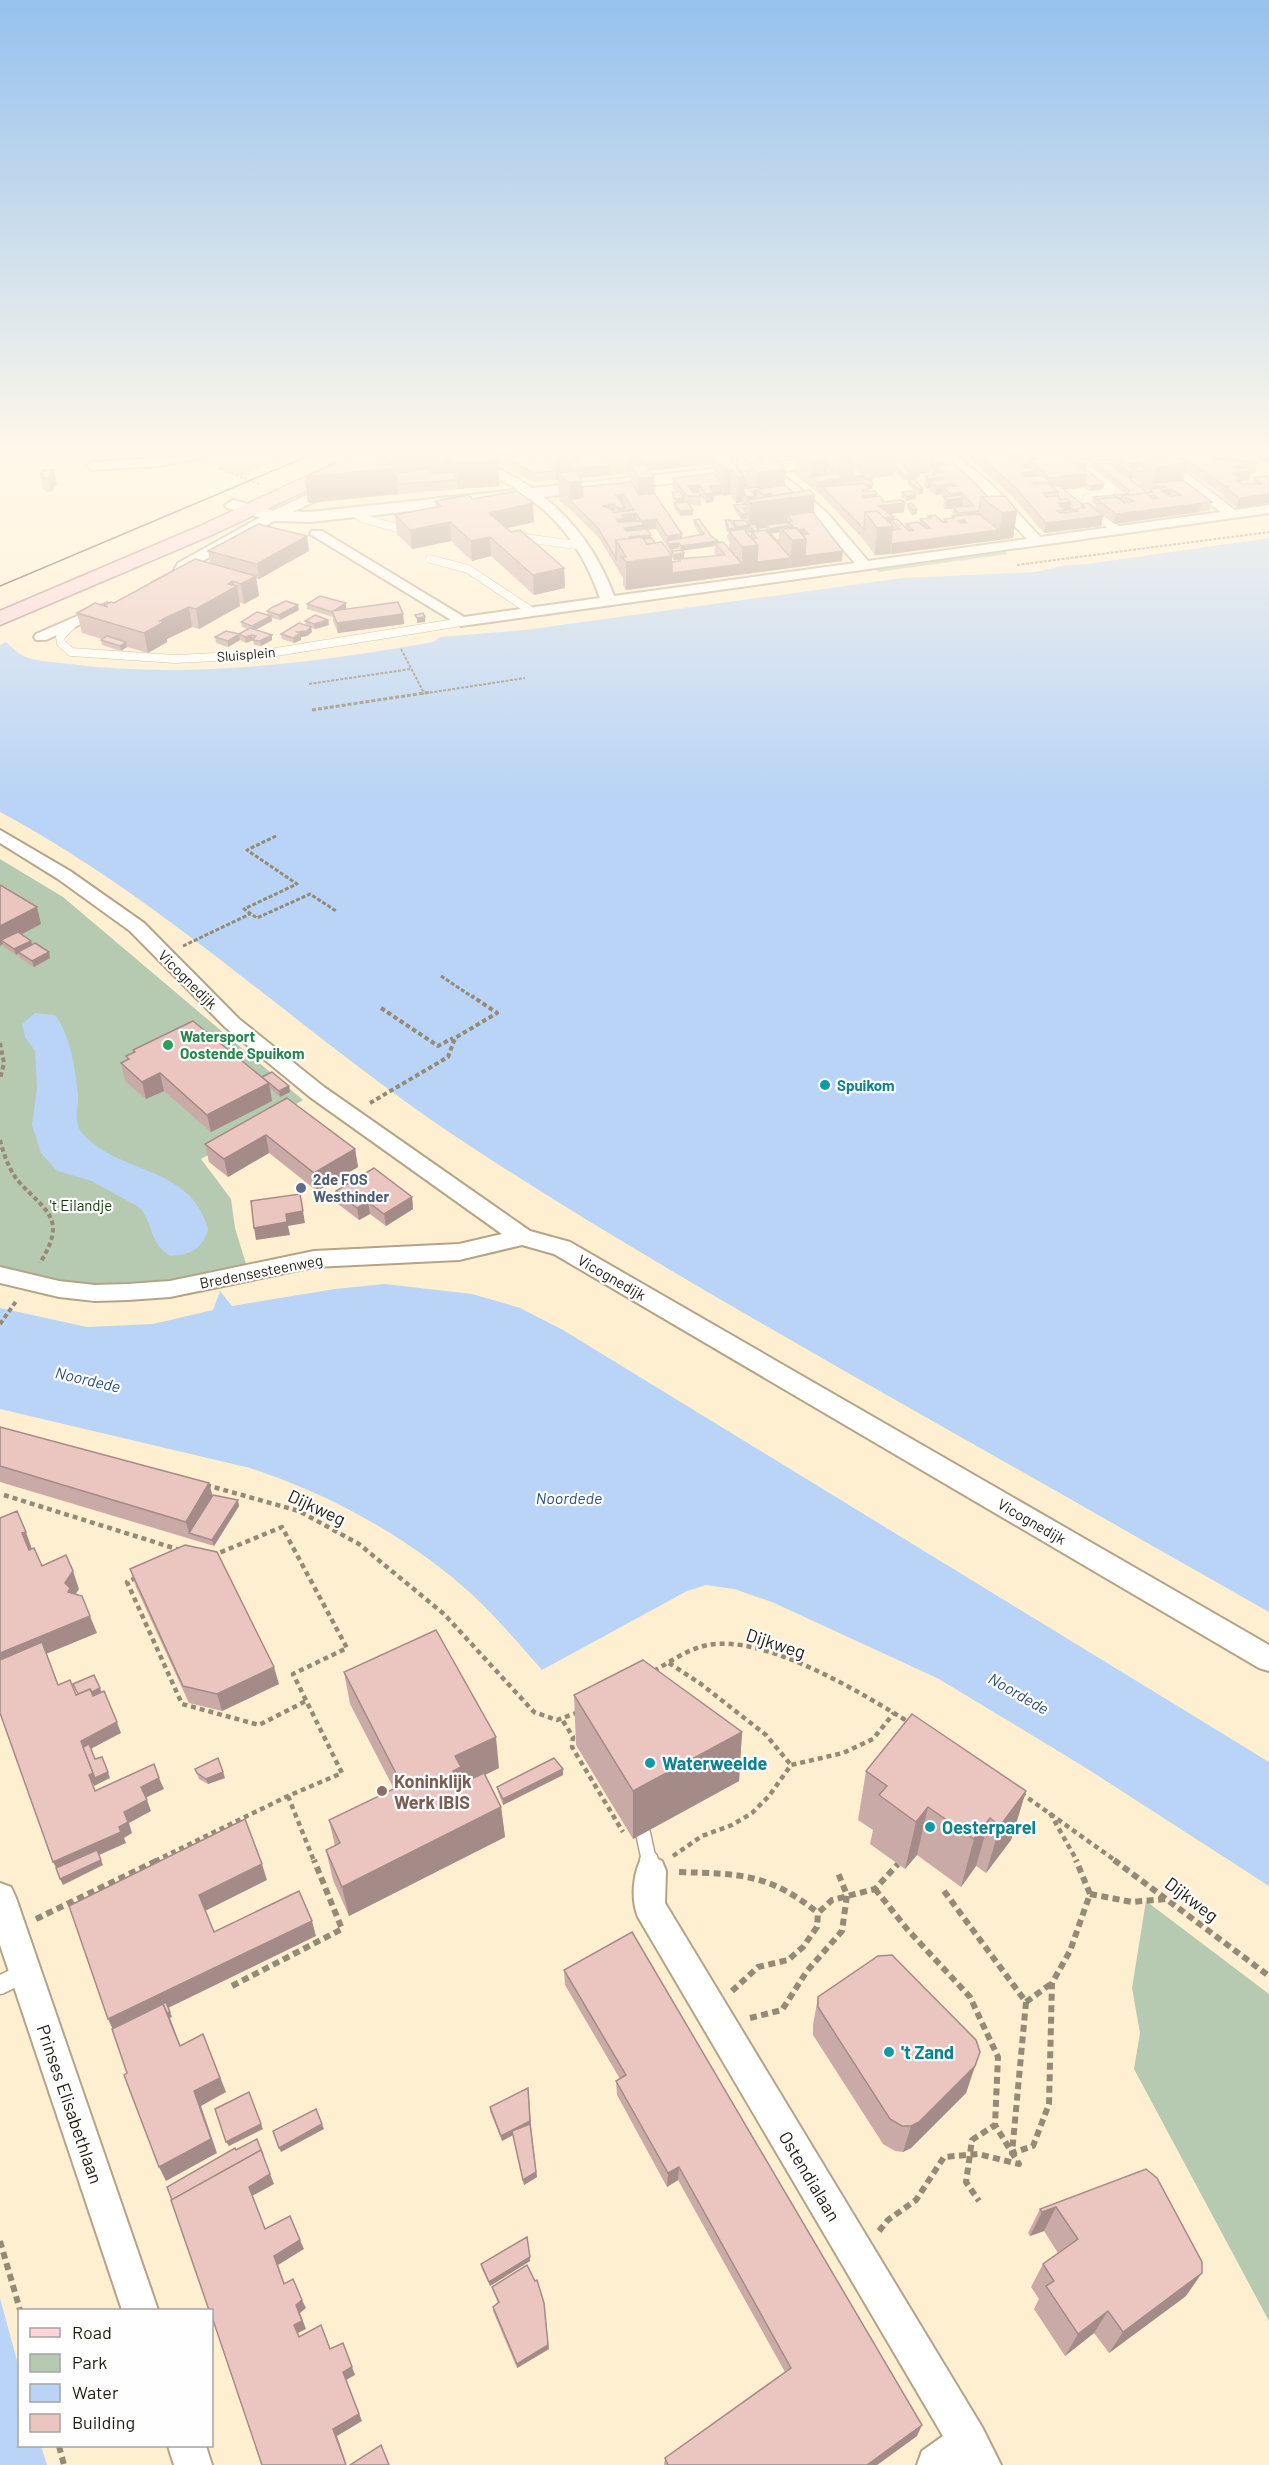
<svg xmlns="http://www.w3.org/2000/svg" width="1269" height="2465" font-family="Barlow,sans-serif">
<style>
.green{fill:#b6c9b1}
.water{fill:#b9d4f6}
.lines{fill:none;stroke-linecap:round;stroke-linejoin:round}
.service-far2-casing{stroke:#b3a488;stroke-width:9}
.service-far1-casing{stroke:#b3a488;stroke-width:17}
.service-casing{stroke:#b3a488;stroke-width:21}
.minor-casing{stroke:#b3a488;stroke-width:4}
.tertiary-casing{stroke:#b3a488;stroke-width:4}
.primary-casing{stroke:#b08082;stroke-width:3}
.path-far4{stroke:#958a75;stroke-width:2;stroke-dasharray:3 1.5;stroke-linecap:butt}
.path-far3{stroke:#958a75;stroke-width:3;stroke-dasharray:4 2;stroke-linecap:butt}
.path-far2{stroke:#958a75;stroke-width:4;stroke-dasharray:4.5 3;stroke-linecap:butt}
.path-far1{stroke:#958a75;stroke-width:4.5;stroke-dasharray:5 4;stroke-linecap:butt}
.path{stroke:#958a75;stroke-width:6;stroke-dasharray:7 4.5;stroke-linecap:butt}
.service-far2{stroke:#fff;stroke-width:8}
.service-far1{stroke:#fff;stroke-width:14}
.service{stroke:#fff;stroke-width:18}
.minor{fill:#fff;fill-rule:evenodd}
.tertiary{fill:#fff;fill-rule:evenodd}
.primary{fill:#fed3d9;fill-rule:evenodd}
.tram{stroke:#3e372a;stroke-width:1.5}
.wall{fill:#caaaa6;fill-rule:evenodd}
.shaded-wall{fill:#a48b87;fill-rule:evenodd}
.building{fill:#ebc6c1;stroke:#a48b87;stroke-width:1.5;fill-rule:evenodd}
.leisure-dot{fill:#2e9e5b;stroke:#fefefe;stroke-width:2}
.culture-dot{fill:#0f9aa8;stroke:#fefefe;stroke-width:2}
.service-dot{fill:#5c6f8a;stroke:#fefefe;stroke-width:2}
.education-dot{fill:#8d6e63;stroke:#fefefe;stroke-width:2}
.labels{text-anchor:middle;dominant-baseline:central;stroke-width:4.5;stroke-linejoin:round;paint-order:stroke}
.far-street-label{font-size:14px;fill:#211c11;stroke:#fefefe}
.street-label{font-size:15px;fill:#211c11;stroke:#fefefe}
.leisure-label{font-size:15px;font-weight:bold;fill:#27864d;stroke:#fefefe;text-anchor:start}
.culture-label{font-size:15px;font-weight:bold;fill:#0d838f;stroke:#fefefe;text-anchor:start}
.service-label{font-size:15px;font-weight:bold;fill:#4e5e75;stroke:#fefefe;text-anchor:start}
.park-label{font-size:15px;fill:#133808;stroke:#fefefe}
.water-label{font-size:16px;font-style:italic;fill:#2c507d;stroke:#fefefe}
.near-street-label{font-size:18px;fill:#211c11;stroke:#fefefe}
.near-culture-label{font-size:18px;font-weight:bold;fill:#0d838f;stroke:#fefefe;text-anchor:start}
.near-education-label{font-size:18px;font-weight:bold;fill:#785e54;stroke:#fefefe;text-anchor:start}
</style>
<rect width="100%" height="100%" fill="#ffefd1"/>
<!-- green -->
<g class="green">
<polygon points="240,451 298,451 242,476 205,462"/>
<polygon points="1004,551 1008,554 878,572 876,569"/>
<polygon points="0,859 63,897 303,1100 201,1159 231,1199 235,1228 246,1264 155,1284 74,1286 0,1268"/>
<polygon points="1146,1901 1269,1994 1269,2321 1134,2069 1140,2033 1132,1988"/>
</g>
<!-- water -->
<g class="water">
<path d="M1269 538V1612C1133 1535 998 1458 862 1381 731 1306 600 1231 473 1148 311 1043 172 904 0 812V645L6 642C11 646 15 651 20 654 33 662 55 662 69 664 190 679 315 663 433 642L440 637 525 630 903 578 1035 572 1066 565 1088 564Z"/>
<path d="M35 1013 55 1015C71 1036 75 1069 78 1094 79 1109 72 1121 83 1134 120 1175 191 1165 208 1229 203 1249 190 1255 170 1256 149 1242 154 1226 140 1208L92 1181 57 1171 41 1153 32 1125 37 1087 35 1051 25 1037 22 1024Z"/>
<path d="M385 1284 472 1294 520 1308 563 1330 1269 1762V1886L1086 1768 939 1679 772 1602 734 1589 706 1585 687 1591 542 1670C514 1638 486 1605 453 1578 393 1529 323 1492 250 1468L0 1409V1308L87 1327 153 1324 213 1310 220 1291 232 1306 335 1289Z"/>
<polygon points="0,2298 19,2368 20,2446 41,2446 47,2465 0,2465"/>
</g>
<g class="lines">
<defs>
<g id="service-far2">
<polyline points="1089,471 1111,488 1111,491 1087,498 1086,506 1117,530"/>
<polyline points="353,512 362,518 397,528"/>
<polyline points="517,537 584,546"/>
<polyline points="430,559 468,569 531,611"/>
<polyline points="75,622 60,637 61,643 71,652 175,659 237,656 276,652 461,622"/>
</g>
<polyline id="service-far1" points="643,1833 649,1861"/>
<g id="service">
<polyline points="649,1860 651,1871"/>
<polyline points="0,1985 24,1973"/>
</g>
<g id="minor">
<polygon points="196,451 221,451 215,455 159,466 92,470 86,466 92,462 159,458"/>
<path d="M441 451C462 451 478 459 497 468 553 495 593 538 614 596L855 563 804 505 735 451H749L797 486 828 514 868 561 1027 539 981 490 937 451H951L991 484 1040 537 1221 512 1138 451H1153L1181 469 1235 510 1269 505V513L461 626 310 534 312 531H322L464 617 600 598C580 541 549 505 495 477 480 469 451 461 441 451Z"/>
<polygon points="335,482 340,483 341,486 340,489 278,519 188,569 183,578 159,587 152,583 173,572 178,563 268,513"/>
<polygon points="107,603 114,607 112,610 46,640 36,640 34,637 36,634"/>
<polygon points="0,830 70,871 144,923 239,1019 324,1087 530,1231 570,1242 1269,1645 1269,1671 1259,1668 554,1254 522,1245 459,1260 314,1267 170,1297 128,1300 95,1301 59,1297 0,1283 0,1267 59,1281 95,1285 128,1284 170,1281 314,1251 459,1244 502,1234 310,1097 225,1027 130,931 58,879 0,843"/>
<path d="M651 1856 662 1861 666 1871 665 1903 982 2427 1001 2465H917L922 2451 943 2436 638 1917C631 1900 633 1877 640 1861Z"/>
<polygon points="0,1883 11,1887 16,1898 158,2310 122,2310 0,1945"/>
<polygon points="168,2446 206,2446 212,2465 174,2465"/>
</g>
<polygon id="tertiary" points="881,451 934,451 926,456 310,522 273,521 227,508 225,505 233,500 274,511 310,512"/>
<polygon id="primary" points="361,451 385,451 382,455 214,534 0,625 0,611 200,526"/>
</defs>
<!-- service-far2 casing -->
<use href="#service-far2" class="service-far2-casing"/>
<!-- service-far1 casing -->
<use href="#service-far1" class="service-far1-casing"/>
<!-- service casing -->
<use href="#service" class="service-casing"/>
<!-- minor casing -->
<use href="#minor" class="minor-casing"/>
<!-- tertiary casing -->
<use href="#tertiary" class="tertiary-casing"/>
<!-- primary casing -->
<use href="#primary" class="primary-casing"/>
<!-- path-far4 -->
<g class="path-far4">
<polyline points="219,468 259,484"/>
<polyline points="1017,565 1269,532"/>
<polyline points="401,649 424,693"/>
<polyline points="309,684 411,669"/>
<polyline points="421,694 525,678"/>
</g>
<!-- path-far3 -->
<g class="path-far3">
<polyline points="312,710 431,692"/>
<polyline points="276,836 247,850 297,884 244,909 257,918 310,894 336,911"/>
<polyline points="183,946 250,914"/>
<polyline points="441,976 474,998"/>
</g>
<!-- path-far2 -->
<g class="path-far2">
<polyline points="381,1008 438,1046 453,1038"/>
<polyline points="0,1043 4,1063 0,1079"/>
<polyline points="370,1103 448,1057 455,1038 497,1013 472,996"/>
<path d="M0 1140C4 1155 9 1170 19 1182 48 1213 67 1219 40 1263"/>
<polyline points="0,1324 17,1300"/>
</g>
<!-- path-far1 -->
<g class="path-far1">
<polyline points="206,1485 299,1511 359,1544 444,1614 534,1712 557,1720 579,1712"/>
<polyline points="4,1495 180,1550"/>
<polyline points="136,1578 127,1582 182,1704 259,1725 306,1701"/>
<polyline points="669,1663 701,1684 766,1735 791,1765"/>
<path d="M654 1671C671 1661 688 1649 708 1645 765 1634 862 1693 910 1723"/>
<polyline points="563,1721 573,1737 572,1747 623,1832"/>
<polyline points="1021,1793 1116,1861"/>
<polyline points="288,1796 314,1861"/>
<polyline points="1050,1813 1077,1861"/>
<polyline points="673,1856 702,1836 732,1825 752,1813 769,1796 791,1765 843,1753 873,1739 894,1713"/>
<polyline points="155,1861 288,1796 342,1773 293,1674 347,1648 282,1527 214,1555"/>
</g>
<!-- path -->
<g class="path">
<polyline points="1114,1860 1269,1976"/>
<path d="M679 1872C739 1874 769 1873 818 1913"/>
<polyline points="875,1889 907,1929 970,1997 998,2057 995,2125 972,2140 966,2182 979,2201"/>
<polyline points="944,1891 1026,2002 1012,2153 1033,2146 1049,2104 1052,1983 1070,1951 1090,1894 1076,1860"/>
<polyline points="1090,1894 1132,1902 1166,1899"/>
<polyline points="36,1919 158,1860"/>
<polyline points="232,1986 342,1929 314,1860"/>
<polyline points="732,1991 758,1967 788,1960 803,1947 817,1927 818,1913 832,1900 875,1889 898,1864"/>
<polyline points="1026,2002 1052,1983"/>
<polyline points="750,2018 782,2010 807,1971 842,1931 847,1895 838,1873"/>
<polyline points="879,2231 888,2220 916,2200 944,2157 978,2154 1019,2164 995,2125"/>
<polyline points="0,2241 20,2310"/>
<polyline points="59,2446 64,2465"/>
</g>
<!-- service-far2 -->
<use href="#service-far2" class="service-far2"/>
<!-- service-far1 -->
<use href="#service-far1" class="service-far1"/>
<!-- service -->
<use href="#service" class="service"/>
<!-- minor -->
<use href="#minor" class="minor"/>
<!-- tertiary -->
<use href="#tertiary" class="tertiary"/>
<!-- primary -->
<use href="#primary" class="primary"/>
<!-- tram -->
<polyline class="tram" points="0,586 320,451"/>
</g>
<!-- wall -->
<g class="wall">
<path d="M362 451H528L527 452 540 461 545 459V454H548L547 451H570L603 454V451H654L655 452 658 451H740L739 461 733 462 740 471 748 470V463L756 461 757 452H761L759 451H850L855 456 854 463 855 451H896L895 459H897L898 451H939L988 497 1017 511 1013 538 891 554 875 555 863 539 822 496 794 474 796 456 772 458 785 485 793 492 815 495 813 512 842 561 626 590 623 585V578L599 538 570 509 559 501 558 480 533 482 498 463 499 486 398 494 308 503 305 477ZM828 452 827 466H826L827 458 825 453ZM714 464V473L673 478V487L676 492H672V497L676 503H674V508L680 516 693 515 690 505 701 506V497L706 503 713 502 714 496 722 495 723 496 730 495 736 503 743 502 744 504 734 505V510L741 519H747V522L733 521V524L725 520 726 530 729 534H727V539L729 541V549L718 542V541L711 536 694 520V525L700 535 682 538V534L654 493V477L650 471ZM930 470H933L935 472H932L931 475 925 476 924 486 927 489 930 488 929 490 935 495 943 494 942 497 944 498 943 507 945 509H953L952 518 944 519V522L928 516V518L920 519V523L906 524 905 527 894 519V517L890 514 904 512 884 502 876 497 877 494 869 492V489H872V482L873 478 894 475V472H896L903 480 919 478 920 474H929ZM611 473 612 475 631 473V482L582 487V480L581 478 611 475ZM766 528V530L769 534 779 532V540H776L759 531 758 529ZM656 529 669 550 679 548 680 550 671 551V555L655 543 651 538V535L648 530ZM715 546 714 553 717 556 684 558 682 550ZM672 558 674 560 679 559V561L672 562Z"/>
<path d="M971 451H1142L1151 458 1166 456 1159 451H1214L1213 453 1232 455 1239 460 1257 463 1255 473 1251 474 1249 480 1241 481V483L1242 484H1253L1254 478H1269L1237 508 1223 497 1224 495 1185 469 1183 480 1212 502 1209 511 1114 524 1095 509 1096 505 1092 502 1093 497 1126 494 1091 466 1092 461 1085 462 1087 463 1086 468H1084L1104 484 1103 489 1089 491 1084 487 1064 490 1082 504 1103 516 1101 526 1044 533 1013 497 970 459ZM1132 477 1139 483 1141 482 1140 485 1150 492 1148 493 1132 480Z"/>
<polygon points="1269,455 1263,463 1258,461 1259,456"/>
<polygon points="43,470 57,484 51,492 46,492 45,490 43,490 40,475"/>
<polygon points="908,480 923,489 923,494 918,494 908,485"/>
<polygon points="902,492 916,494 916,499 906,501 901,497"/>
<polygon points="473,499 534,522 506,528 564,568 565,588 534,595 491,556 472,561 451,541 412,549 397,534 395,515 436,507 435,501"/>
<polygon points="908,504 917,514 912,515 907,509"/>
<polygon points="307,536 309,551 259,579 256,579 259,596 244,604 239,602 240,606 199,629 192,627 167,639 167,642 148,653 127,647 121,651 102,645 101,640 102,639 82,633 77,613 104,606 104,605 114,603 210,563 208,551"/>
<polygon points="346,603 346,608 345,609 403,614 404,624 338,633 333,621 333,617 307,609 307,604"/>
<polygon points="299,610 280,620 272,618 272,621 255,630 272,635 272,640 261,646 254,645 253,640 246,643 240,640 228,647 216,643 215,637 239,634 248,629 242,627 241,622 268,615 267,611"/>
<polygon points="328,620 329,625 315,629 311,628 312,632 307,636 301,637 301,640 294,643 282,639 281,634 306,625 305,621"/>
<polygon points="0,885 41,924 21,934 31,941 32,945 50,958 34,967 20,958 18,954 16,955 3,946 3,944 0,946"/>
<polygon points="133,1050 263,1078 289,1086 290,1092 280,1097 270,1088 272,1101 211,1132 164,1091 146,1099 125,1081 121,1063 127,1060 126,1056 134,1053"/>
<polygon points="287,1098 355,1149 358,1167 317,1191 269,1153 228,1177 209,1162 205,1144"/>
<polygon points="336,1191 412,1197 413,1209 386,1226 370,1214 359,1220 338,1204"/>
<polygon points="0,1427 213,1495 239,1506 214,1546 0,1482"/>
<polygon points="130,1569 279,1684 222,1711 189,1703 136,1587"/>
<polygon points="344,1672 499,1768 485,1775 501,1807 505,1837 349,1916 333,1880 326,1850 335,1846 329,1820 394,1789 350,1704"/>
<polygon points="574,1695 742,1732 739,1781 633,1839 576,1745"/>
<polygon points="195,1769 225,1778 208,1784 199,1779"/>
<polygon points="866,1771 1026,1791 1011,1840 986,1873 976,1866 961,1887 917,1855 905,1869 870,1844 873,1830 858,1820"/>
<polygon points="563,1775 503,1805 498,1792 497,1787"/>
<polygon points="564,1970 917,2436 877,2465 664,2465 665,2458 785,2372 678,2180 667,2187 617,2095 616,2081 620,2079 565,1985"/>
<polygon points="818,1997 980,2052 966,2093 911,2148 903,2152 895,2151 883,2144 813,2035 813,2025"/>
<polygon points="490,2107 531,2125 537,2177 524,2185 513,2135 502,2141 490,2111"/>
<polygon points="1146,2169 1186,2296 1109,2353 1094,2333 1065,2356 1034,2309 1039,2299 1031,2287 1043,2264 1058,2253 1044,2231 1030,2236 1028,2233 1040,2209"/>
<polygon points="530,2261 490,2286 482,2269 481,2264"/>
<polygon points="492,2287 544,2303 549,2349 517,2368 493,2311 493,2307 498,2303 493,2291"/>
</g>
<!-- shaded-wall -->
<g class="shaded-wall">
<polygon points="433,451 440,451 441,476 397,482 398,494 308,503 305,477 383,458"/>
<polygon points="445,451 463,451 498,460 499,486 458,489 456,463 450,454 451,467 446,465"/>
<polygon points="627,451 643,451 678,458 678,451 740,451 739,461 719,463 714,457 714,464 636,472 631,465 631,473 627,474"/>
<polygon points="773,451 796,451 796,456 772,458"/>
<polygon points="880,451 896,451 894,468 896,467 896,472 894,472 894,475 873,478 872,482 867,483 868,478 865,475 865,480 852,482 853,477 864,475 866,453"/>
<polygon points="932,451 935,451 933,470 930,470"/>
<polygon points="1065,451 1071,451 1071,456 1064,457"/>
<polygon points="1092,451 1100,451 1098,459 1093,456 1092,461 1080,463 1082,454"/>
<polygon points="1209,451 1214,451 1213,457 1232,455 1230,464 1209,467 1202,452"/>
<polygon points="922,452 919,478 903,480 904,475 912,474 914,453"/>
<polygon points="571,453 578,456 579,461 571,461 572,479 558,474 558,480 556,480 555,454"/>
<polygon points="821,454 827,454 825,481 838,479 840,457 855,456 852,482 817,487 817,482 811,477 810,487 812,461"/>
<polygon points="1264,458 1269,458 1269,462 1263,463"/>
<polygon points="943,462 942,469 939,465 938,472 935,472 936,463"/>
<polygon points="1138,462 1137,470 1134,467 1132,481 1127,481 1129,464"/>
<polygon points="1087,463 1086,468 1078,469 1079,464"/>
<polygon points="1187,463 1181,489 1171,489 1169,499 1162,491 1167,487 1153,484 1156,467"/>
<polygon points="1257,463 1255,473 1251,474 1249,480 1241,481 1239,489 1229,483 1233,467"/>
<polygon points="1029,464 1028,472 1037,471 1036,480 1020,483 1021,465"/>
<polygon points="611,465 611,475 572,479 571,469"/>
<path d="M786 468 784 495 771 493V501L815 495 813 522 792 521 788 515 787 525H766V528L753 529 749 525 750 503 748 500 747 507V497L751 491 756 490 757 473ZM757 490 763 495V502L757 499Z"/>
<polygon points="724,469 731,469 730,495 723,496"/>
<polygon points="54,470 57,484 51,492 48,478"/>
<polygon points="1087,473 1085,487 1052,491 1049,489 1050,478"/>
<polygon points="744,476 747,479 747,489 744,489 743,502 736,503 737,477"/>
<polygon points="654,477 654,503 639,504 639,478"/>
<polygon points="942,477 942,485 954,483 952,493 944,487 943,494 935,495 936,486 930,481 930,488 927,489 929,479"/>
<polygon points="582,480 583,507 570,500 569,483"/>
<polygon points="873,484 872,489 869,489 868,495 877,494 876,504 826,491"/>
<polygon points="1104,484 1103,489 1089,491 1090,486"/>
<polygon points="699,485 699,494 688,495 688,486"/>
<polygon points="723,485 722,495 714,496 713,502 706,503 706,494 709,486"/>
<polygon points="923,489 923,494 918,494 919,490"/>
<polygon points="961,492 960,498 963,498 962,508 953,507 953,509 945,509 947,500 949,500 950,494"/>
<polygon points="623,494 623,504 616,495"/>
<polygon points="916,494 916,499 906,501 906,496"/>
<polygon points="1269,494 1269,503 1237,508 1239,498"/>
<polygon points="684,498 684,503 676,504 676,499"/>
<polygon points="1071,502 1069,512 1065,510 1058,503"/>
<polygon points="1202,502 1199,512 1114,524 1116,514"/>
<polygon points="533,503 534,522 490,532 489,513"/>
<polygon points="905,503 904,512 877,516 878,506"/>
<polygon points="614,504 614,513 602,506"/>
<polygon points="625,507 625,515 636,513 636,523 624,528 616,519 618,518 618,508"/>
<polygon points="917,509 917,514 912,515 913,510"/>
<polygon points="693,510 693,515 680,516 680,511"/>
<polygon points="978,511 977,521 957,523 958,513"/>
<polygon points="1017,511 1013,538 998,540 1002,513"/>
<polygon points="741,514 747,514 747,518 741,519"/>
<polygon points="1103,516 1101,526 1044,533 1046,523"/>
<polygon points="894,517 894,523 891,520 890,527 893,526 890,554 875,555 877,528 884,518"/>
<polygon points="656,519 656,529 644,530 651,535 651,545 629,547 624,528 641,521"/>
<polygon points="450,522 451,541 412,549 410,530"/>
<polygon points="749,525 749,530 737,532 737,527"/>
<polygon points="788,526 788,531 804,529 804,539 806,539 843,551 842,561 790,568 792,540 780,527"/>
<polygon points="780,527 779,532 769,534 769,529"/>
<polygon points="736,528 736,533 729,531 729,534 729,529"/>
<polygon points="999,530 998,540 891,554 892,544"/>
<polygon points="682,534 682,544 679,544 679,548 669,550 669,544 667,541 667,536"/>
<polygon points="307,536 309,551 259,579 257,564"/>
<polygon points="490,537 491,556 472,561 471,541"/>
<polygon points="718,541 718,546 715,543 715,546 681,551 681,546"/>
<polygon points="758,545 791,558 790,568 626,590 626,557 672,556 672,573 742,564 742,547"/>
<polygon points="684,553 684,559 674,560 674,555"/>
<polygon points="564,568 565,588 534,595 533,575"/>
<polygon points="256,576 259,596 244,604 241,584"/>
<polygon points="233,581 234,588 237,586 240,606 199,629 196,609"/>
<polygon points="346,603 346,608 334,616 332,612"/>
<polygon points="298,605 299,610 280,620 279,615"/>
<polygon points="189,607 192,627 167,639 167,642 148,653 144,633 160,621"/>
<polygon points="403,614 404,624 338,633 337,623"/>
<polygon points="271,616 272,621 253,631 252,626"/>
<polygon points="425,617 425,622 417,623 417,618"/>
<polygon points="328,620 329,625 315,629 314,624"/>
<polygon points="311,627 312,632 307,636 301,637 301,640 294,643 293,638 297,632"/>
<polygon points="239,634 240,640 228,647 228,641"/>
<polygon points="252,635 253,640 246,643 245,637"/>
<polygon points="272,635 272,640 261,646 260,641"/>
<polygon points="126,642 127,647 121,651 120,646"/>
<polygon points="37,907 41,924 5,943 1,940 3,944 0,946 0,926"/>
<polygon points="31,941 33,947 18,952 18,954 16,955 14,949"/>
<polygon points="49,952 50,958 34,967 32,961"/>
<polygon points="160,1073 164,1091 146,1099 142,1082"/>
<polygon points="269,1083 272,1101 211,1132 207,1115"/>
<polygon points="289,1086 290,1092 280,1097 279,1091"/>
<polygon points="266,1135 269,1153 228,1177 224,1159"/>
<polygon points="355,1149 358,1167 317,1191 314,1173"/>
<polygon points="300,1194 305,1223 288,1226 290,1235 256,1240 254,1228 286,1214"/>
<polygon points="412,1197 413,1209 386,1226 384,1214"/>
<polygon points="368,1202 370,1214 359,1220 357,1208"/>
<polygon points="209,1483 214,1501 189,1533 186,1522"/>
<polygon points="238,1500 239,1506 214,1546 212,1540"/>
<polygon points="26,1532 32,1549 29,1551 22,1533"/>
<polygon points="73,1571 79,1589 73,1598 75,1610 65,1583"/>
<polygon points="90,1616 97,1633 0,1673 0,1653"/>
<polygon points="274,1667 279,1684 222,1711 217,1694"/>
<polygon points="100,1688 102,1694 79,1698"/>
<polygon points="117,1722 121,1733 85,1752 108,1772 110,1778 94,1786 89,1775 81,1741"/>
<polygon points="742,1732 739,1781 633,1839 633,1791"/>
<polygon points="496,1737 499,1768 464,1785 465,1798 453,1771 455,1756"/>
<polygon points="563,1769 563,1775 503,1805 503,1799"/>
<polygon points="223,1772 225,1778 208,1784 206,1779"/>
<polygon points="159,1778 164,1789 145,1798 141,1787"/>
<polygon points="1026,1791 1011,1840 986,1873 1000,1826"/>
<polygon points="147,1800 151,1811 129,1823 132,1833 124,1838 126,1843 59,1873 53,1862 119,1827 124,1812"/>
<polygon points="501,1807 505,1837 349,1916 342,1887"/>
<polygon points="928,1807 917,1855 905,1869 916,1822"/>
<polygon points="990,1818 976,1866 961,1887 974,1839"/>
<polygon points="101,1860 103,1865 63,1885 60,1879"/>
<polygon points="262,1864 267,1880 205,1911 199,1895"/>
<polygon points="312,1921 316,1936 166,2009 170,2012 172,2017 170,2018 186,2061 115,2034 108,2019"/>
<polygon points="203,2034 226,2092 201,2106 217,2153 166,2181 159,2167 194,2091"/>
<polygon points="975,2066 966,2093 911,2148 903,2152 911,2126"/>
<polygon points="528,2088 531,2125 502,2141 501,2136"/>
<polygon points="261,2124 263,2129 229,2146 226,2142"/>
<polygon points="322,2124 324,2129 281,2152 279,2148"/>
<polygon points="261,2150 274,2184 252,2196 249,2187"/>
<polygon points="679,2167 678,2180 667,2187 668,2173"/>
<polygon points="536,2172 537,2177 524,2185 523,2180"/>
<polygon points="1056,2207 1044,2231 1030,2236 1042,2212"/>
<polygon points="300,2240 304,2249 278,2265 288,2292 274,2256"/>
<polygon points="530,2257 530,2261 490,2286 489,2282"/>
<polygon points="1202,2273 1186,2296 1109,2353 1123,2332"/>
<polygon points="302,2300 306,2308 300,2313 306,2329 298,2333 294,2325 296,2305"/>
<polygon points="1108,2311 1094,2333 1065,2356 1078,2334"/>
<polygon points="343,2343 355,2375 346,2380 362,2421 337,2436 347,2465 333,2429 343,2372"/>
<polygon points="548,2345 549,2349 517,2368 517,2364"/>
<polygon points="922,2425 917,2436 877,2465 867,2465"/>
</g>
<!-- building -->
<g class="building">
<polygon points="362,451 435,451 383,458 396,468 305,477"/>
<polygon points="457,451 481,451 498,460 456,463 450,454"/>
<polygon points="492,451 525,451 540,461 548,459 555,471 533,473"/>
<polygon points="553,451 570,451 571,453 555,454"/>
<polygon points="584,451 585,453 578,454 578,456 571,456 570,452"/>
<polygon points="602,451 611,465 571,469 571,460 581,459 578,454"/>
<polygon points="643,451 654,451 655,452 659,451 673,451 678,458 643,462"/>
<polygon points="799,451 823,451 827,454 821,454 827,458 812,461"/>
<polygon points="834,451 850,451 855,456 840,457"/>
<polygon points="864,451 880,451 866,453"/>
<polygon points="912,451 921,451 922,452 914,453"/>
<polygon points="935,451 939,451 971,479 988,497 981,497 979,512 978,511 958,513 953,507 974,506 961,492 950,494 944,487 956,486 954,483 936,486 930,481 944,479 942,477 929,479 925,476 935,475 932,472 944,471 939,465 946,464 943,462 936,463 934,461"/>
<path d="M973 451H1023L1033 459 1030 460 1029 464 1021 465 1024 468 1032 467 1037 471 1022 473 1026 477 1042 475 1050 482 1032 483 1035 485 1049 484 1058 492 1043 493 1047 497 1057 496 1060 500 1067 499 1071 502 1058 503 1065 510 1057 511 1060 513 1078 511 1075 509 1085 508 1081 504 1088 503 1103 516 1046 523 1015 487ZM1014 454 1018 457H1012L1009 455Z"/>
<polygon points="1029,451 1058,451 1087,473 1050,478 1030,460 1038,459"/>
<polygon points="1078,451 1094,451 1082,454"/>
<path d="M1102 451H1142L1151 458 1145 459 1142 473H1141L1134 467 1143 466 1138 462 1129 464 1132 466H1128L1134 471 1128 472 1116 462 1123 461 1119 459 1097 460 1093 456 1106 455ZM1119 452 1122 454 1114 456 1111 454Z"/>
<polygon points="1174,451 1209,451 1202,452 1205,454 1227,451 1232,455 1211,457 1215,460 1253,461 1257,463 1233,467 1236,469 1247,467 1252,471 1232,473 1241,480 1236,480 1242,484 1262,484 1254,478 1266,476 1269,478 1269,494 1239,498 1225,487 1230,487 1225,486"/>
<polygon points="757,452 764,452 786,468 757,473 748,463 763,460"/>
<polygon points="1175,455 1187,463 1156,467 1145,459"/>
<polygon points="1232,455 1239,460 1232,460 1231,459"/>
<polygon points="1269,455 1269,458 1264,458 1259,456"/>
<polygon points="728,456 744,476 737,477 731,469 724,469 714,457"/>
<polygon points="1078,457 1087,463 1079,464 1104,484 1090,486 1085,483 1087,473 1067,458"/>
<polygon points="895,459 897,459 912,474 904,475 896,467 894,468"/>
<polygon points="451,462 451,467 444,465"/>
<polygon points="854,463 864,474 869,473 873,477 868,478 865,475 853,477"/>
<polygon points="1110,463 1148,493 1122,496 1121,500 1117,497 1097,500 1093,497 1128,494 1130,491 1096,464"/>
<polygon points="645,464 654,477 639,478 631,465"/>
<polygon points="826,466 827,466 834,473 826,474"/>
<polygon points="429,469 432,474 453,472 457,480 398,484 396,473"/>
<polygon points="43,470 54,470 48,478 42,478 43,475 40,475"/>
<polygon points="748,470 747,479 744,479 744,476 740,471"/>
<polygon points="576,471 582,480 569,483 558,474 560,473"/>
<polygon points="714,473 723,485 709,486 714,493 706,494 699,485 688,486 693,493 699,493 701,496 686,496 673,478"/>
<polygon points="838,473 843,478 817,482 811,477"/>
<polygon points="869,479 873,484 866,485 865,483 822,487 822,491 817,487"/>
<polygon points="915,479 923,489 919,490 908,480"/>
<path d="M1183 480 1212 502 1116 514 1097 499 1117 497 1124 503 1134 501 1122 496 1154 492H1151V489L1167 487 1157 486 1152 483ZM1171 489 1181 495 1171 496 1162 491ZM1154 495 1158 498 1153 499 1149 496Z"/>
<path d="M631 482 639 495 654 493 682 534 667 536 656 519 641 521 644 525 624 528 626 531 647 529 651 535 629 537 630 539 616 540V558L598 528 570 500 583 497 582 487ZM623 494 634 510 614 513 609 508 602 506 614 504 618 508 625 507 616 495ZM636 513 641 521 618 522 616 519 624 518 622 515Z"/>
<polygon points="865,483 869,489 862,490 864,492 875,491 877,494 862,496 864,498 880,496 884,502 901,500 905,503 878,506 894,517 884,518 877,511 865,512 864,529 822,487"/>
<polygon points="744,484 747,488 758,487 759,489 785,485 793,492 773,496 771,493 763,495 757,490 751,491 756,496 747,497 744,493"/>
<polygon points="1059,486 1082,504 1081,508 1073,510 1070,507 1071,502 1067,499 1061,500 1058,496 1058,492 1052,487"/>
<polygon points="809,490 815,495 750,503 748,500"/>
<polygon points="517,491 533,503 489,513 511,532 520,530 564,568 533,575 490,537 471,541 450,522 410,530 395,515 441,506 435,501 468,495 473,499"/>
<polygon points="912,491 916,494 906,496 902,492"/>
<polygon points="672,492 680,492 684,498 676,499"/>
<polygon points="960,495 963,498 947,500 944,497"/>
<polygon points="1005,496 1017,511 1002,513 981,497"/>
<polygon points="687,502 693,510 680,511 674,503"/>
<polygon points="911,503 917,509 913,510 908,504"/>
<polygon points="745,504 747,506 747,508 743,508 747,514 741,514 734,505"/>
<polygon points="1065,510 1069,510 1071,512 1065,513"/>
<polygon points="877,511 893,526 877,528 865,512"/>
<polygon points="813,512 843,551 805,556 806,539 802,534 808,534 804,529 798,530 796,528 784,528 793,527 789,522 792,521 788,515"/>
<path d="M979 514 999 530 891 544 892 530 900 529 891 520 897 519 909 531 913 530 906 524 918 522 926 528H930L920 519 931 518 928 516 935 515 943 522H947L944 519 954 518 952 516ZM964 520 967 523H961L958 521Z"/>
<polygon points="699,519 711,536 718,541 681,546 679,543 669,544 667,541 704,534 694,520"/>
<polygon points="725,520 730,520 736,528 729,529 726,525 728,525"/>
<polygon points="745,520 749,525 737,527 733,521"/>
<polygon points="789,522 788,526 769,529 766,525"/>
<polygon points="258,524 307,536 257,564 208,551"/>
<polygon points="755,524 759,530 753,531 749,525"/>
<polygon points="780,527 787,529 796,528 806,539 792,540"/>
<polygon points="744,529 758,545 742,547 729,531"/>
<polygon points="766,530 791,558 757,562 758,545 752,539 757,538 752,532"/>
<polygon points="753,531 754,531 752,532 751,537 750,537 746,532"/>
<polygon points="771,534 776,540 779,540 779,543 778,543 770,535"/>
<polygon points="642,537 647,544 662,542 672,556 626,562 622,557 626,557 616,540"/>
<polygon points="652,538 655,543 647,544 644,539"/>
<polygon points="723,542 742,564 672,573 672,562 680,561 679,559 725,555 715,543"/>
<polygon points="682,550 684,553 674,555 671,551"/>
<polygon points="195,559 256,576 241,584 233,581 228,584 237,586 196,609 189,607 165,618 160,621 164,622 144,633 77,613 95,603 108,607 104,605 111,602 114,603"/>
<polygon points="320,596 346,603 332,612 307,604"/>
<polygon points="286,601 298,605 279,615 267,611 273,607"/>
<polygon points="398,602 403,614 337,623 332,611"/>
<polygon points="257,612 271,616 252,626 241,622"/>
<polygon points="423,613 425,617 417,618 415,615"/>
<polygon points="315,615 328,620 314,624 305,621"/>
<polygon points="299,623 311,627 307,631 297,632 300,634 293,638 281,634"/>
<polygon points="250,628 272,635 260,641 253,640 256,636 252,635 245,637 239,634 228,641 215,637 226,631 239,634"/>
<polygon points="107,636 126,642 120,646 101,640"/>
<polygon points="0,885 37,907 0,926"/>
<polygon points="18,932 31,941 14,949 1,940"/>
<polygon points="35,943 49,952 32,961 18,952"/>
<polygon points="193,1021 269,1083 207,1115 160,1073 142,1082 121,1063 129,1059 126,1056 135,1052 133,1050"/>
<polygon points="272,1072 289,1086 279,1091 262,1077"/>
<polygon points="287,1098 355,1149 314,1173 266,1135 224,1159 205,1144"/>
<polygon points="374,1168 412,1197 384,1214 368,1202 357,1208 336,1191"/>
<polygon points="300,1194 303,1211 286,1214 287,1222 254,1228 251,1201"/>
<polygon points="0,1427 209,1483 186,1522 0,1466"/>
<polygon points="213,1495 238,1500 212,1540 189,1533"/>
<polygon points="17,1511 26,1532 22,1533 29,1550 34,1548 42,1566 66,1555 73,1571 65,1583 70,1588 68,1592 82,1596 90,1616 0,1653 0,1518"/>
<polygon points="185,1545 217,1552 274,1667 217,1694 183,1686 130,1569"/>
<polygon points="436,1630 496,1737 455,1756 461,1767 453,1771 459,1785 484,1773 501,1807 342,1887 326,1850 340,1843 329,1820 402,1785 344,1672"/>
<polygon points="42,1642 58,1685 70,1680 76,1695 90,1689 93,1696 104,1691 117,1722 81,1741 93,1773 89,1775 95,1791 154,1764 159,1778 141,1787 147,1800 124,1812 128,1822 119,1827 121,1832 53,1862 0,1713 0,1660"/>
<polygon points="643,1660 742,1732 633,1791 574,1695"/>
<polygon points="94,1675 100,1688 92,1692 90,1689 78,1694 73,1684"/>
<polygon points="912,1714 1026,1791 1000,1826 990,1818 974,1839 928,1807 916,1822 879,1795 887,1786 866,1771"/>
<polygon points="89,1744 95,1759 102,1757 108,1772 95,1778 83,1747"/>
<polygon points="218,1758 223,1772 206,1779 197,1773 195,1769"/>
<polygon points="554,1758 563,1769 503,1799 497,1787"/>
<polygon points="245,1819 262,1864 199,1895 214,1932 299,1891 312,1921 108,2019 69,1906"/>
<polygon points="97,1850 101,1860 60,1879 56,1868"/>
<polygon points="632,1932 922,2425 867,2465 668,2465 665,2458 791,2368 679,2167 668,2173 616,2081 626,2075 564,1970"/>
<polygon points="892,1955 976,2040 980,2052 975,2066 919,2122 911,2126 902,2126 890,2119 818,2007 818,1997 878,1956"/>
<polygon points="166,2002 170,2012 167,2013 163,2004"/>
<polygon points="163,2004 180,2046 203,2034 220,2078 194,2091 211,2139 159,2167 124,2075 127,2073 112,2029"/>
<polygon points="528,2088 530,2121 501,2136 490,2107"/>
<polygon points="249,2092 261,2124 226,2142 215,2109"/>
<polygon points="316,2109 322,2124 279,2148 273,2131"/>
<polygon points="530,2124 536,2172 523,2180 512,2131"/>
<polygon points="257,2139 263,2155 261,2150 172,2200 167,2187 235,2148 236,2150"/>
<polygon points="261,2150 270,2174 249,2187 265,2229 290,2216 300,2240 274,2256 284,2284 293,2279 302,2300 296,2305 302,2321 294,2325 299,2337 321,2325 330,2349 343,2343 352,2367 343,2372 359,2414 333,2429 346,2465 262,2465 212,2317 212,2310 209,2310 171,2200"/>
<polygon points="1146,2169 1157,2178 1202,2262 1202,2273 1123,2332 1108,2311 1078,2334 1046,2286 1054,2281 1043,2264 1078,2239 1056,2207 1042,2212 1040,2209"/>
<polygon points="527,2237 530,2257 489,2282 481,2264"/>
<polygon points="527,2265 535,2281 537,2280 544,2303 548,2345 517,2364 493,2307 499,2302 492,2287"/>
<polygon points="381,2445 389,2465 350,2465"/>
</g>
<!-- sky -->
<linearGradient id="sky" x2="0" y2="1"><stop stop-color="#95c1ee"/><stop offset="0.57" stop-color="#fff8ea"/><stop offset="1" stop-color="#fff8ea" stop-opacity="0"/></linearGradient>
<rect width="1269" height="796" fill="url(#sky)"/>
<!-- markers -->
<circle class="leisure-dot" cx="168" cy="1045" r="6"/>
<g class="culture-dot">
<circle cx="825" cy="1085" r="6"/>
<circle cx="650" cy="1763" r="6"/>
<circle cx="930" cy="1827" r="6"/>
<circle cx="889" cy="2052" r="6"/>
</g>
<circle class="service-dot" cx="301" cy="1188" r="6"/>
<circle class="education-dot" cx="382" cy="1791" r="6"/>
<g class="labels">
<!-- far-street labels -->
<g class="far-street-label">
<text transform="translate(246 654) rotate(-5)">Sluisplein</text>
</g>
<!-- street labels -->
<g class="street-label">
<text transform="translate(188 979) rotate(45)">Vicognedijk</text>
<text transform="translate(261 1271) rotate(-11)">Bredensesteenweg</text>
<text transform="translate(612 1277) rotate(30)">Vicognedijk</text>
<text transform="translate(1032 1521) rotate(30)">Vicognedijk</text>
</g>
<!-- leisure labels -->
<g class="leisure-label">
<text x="180" y="1036">Watersport<tspan x="180" dy="17">Oostende Spuikom</tspan></text>
</g>
<!-- culture labels -->
<g class="culture-label">
<text x="837" y="1085">Spuikom</text>
</g>
<!-- service labels -->
<g class="service-label">
<text x="313" y="1179">2de FOS<tspan x="313" dy="17">Westhinder</tspan></text>
</g>
<!-- park labels -->
<g class="park-label">
<text x="81" y="1205">'t Eilandje</text>
</g>
<!-- water labels -->
<g class="water-label">
<text transform="translate(88 1379) rotate(13)">Noordede</text>
<text x="569" y="1497">Noordede</text>
<text transform="translate(1019 1693) rotate(30)">Noordede</text>
</g>
<!-- near-street labels -->
<g class="near-street-label">
<text transform="translate(317 1507) rotate(25)">Dijkweg</text>
<text transform="translate(776 1643) rotate(18)">Dijkweg</text>
<text transform="translate(1192 1899) rotate(37)">Dijkweg</text>
<text transform="translate(70 2104) rotate(71)">Prinses Elisabethlaan</text>
<text transform="translate(810 2176) rotate(59)">Ostendialaan</text>
</g>
<!-- near-culture labels -->
<g class="near-culture-label">
<text x="662" y="1763">Waterweelde</text>
<text x="942" y="1827">Oesterparel</text>
<text x="901" y="2052">'t Zand</text>
</g>
<!-- near-education labels -->
<g class="near-education-label">
<text x="394" y="1781">Koninklijk<tspan x="394" dy="21">Werk IBIS</tspan></text>
</g>
</g>
<!-- legend -->
<rect x="18" y="2309" width="195" height="138" fill="#fefefe" stroke="#a6a49f" stroke-width="1.5"/>
<rect x="30" y="2328" width="30" height="9" fill="#fed3d9" stroke="#a6a49f" stroke-width="1.5"/>
<text x="72" y="2339" font-size="18" fill="#211c11">Road</text>
<rect x="30" y="2354" width="30" height="18" fill="#b6c9b1" stroke="#a6a49f" stroke-width="1.5"/>
<text x="72" y="2369" font-size="18" fill="#211c11">Park</text>
<rect x="30" y="2384" width="30" height="18" fill="#b9d4f6" stroke="#a6a49f" stroke-width="1.5"/>
<text x="72" y="2399" font-size="18" fill="#211c11">Water</text>
<rect x="30" y="2414" width="30" height="18" fill="#ebc6c1" stroke="#a6a49f" stroke-width="1.5"/>
<text x="72" y="2429" font-size="18" fill="#211c11">Building</text>
</svg>
